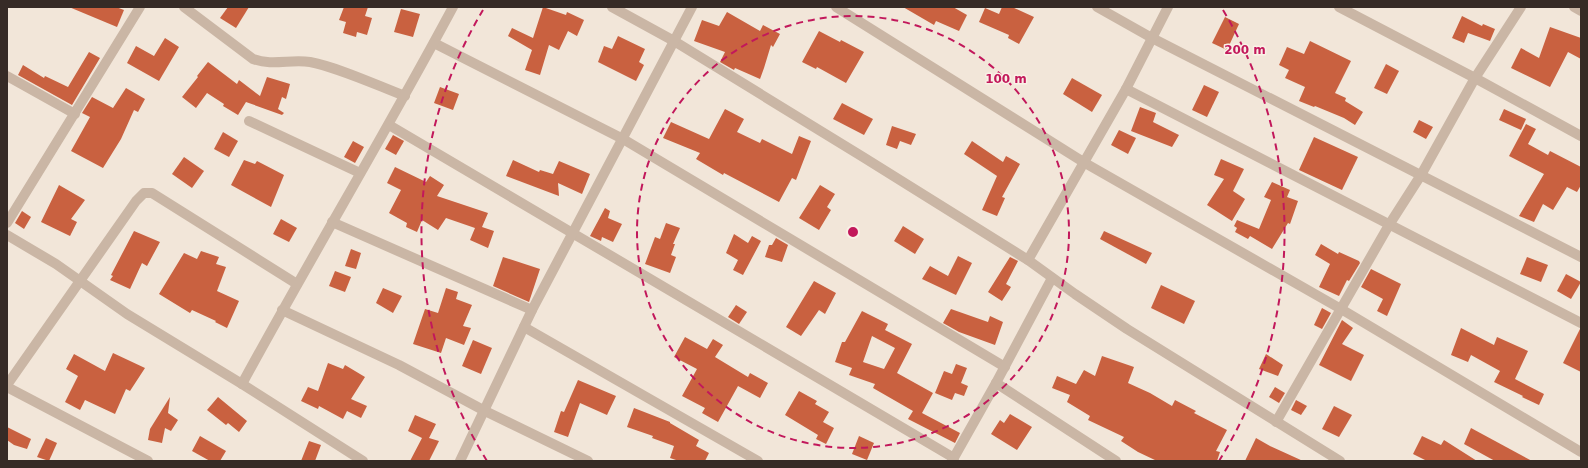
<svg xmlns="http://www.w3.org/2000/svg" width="1588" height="468" font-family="'DejaVu Sans',sans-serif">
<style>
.building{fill:#c96140;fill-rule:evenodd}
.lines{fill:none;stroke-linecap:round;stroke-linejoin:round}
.minor{stroke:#cab6a5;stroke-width:10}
.ring{fill:none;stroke:#c2185b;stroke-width:2;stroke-dasharray:7 5}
.centre{fill:#c2185b;stroke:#faf0e6;stroke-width:2}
.ring-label{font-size:12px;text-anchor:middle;font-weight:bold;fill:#c2185b;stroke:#faf0e6;stroke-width:3;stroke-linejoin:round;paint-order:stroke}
</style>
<rect width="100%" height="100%" fill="#f2e6d9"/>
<!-- building -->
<g class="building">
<polygon points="69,7 116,7 124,10 117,27"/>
<polygon points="228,7 249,7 236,28 220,18"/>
<polygon points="344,7 368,7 365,16 372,18 367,35 357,32 356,37 343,33 346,22 339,20"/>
<polygon points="543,7 566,15 567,12 584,20 577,36 568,31 559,50 549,45 540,75 525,70 532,50 508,36 512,28 533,38"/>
<polygon points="903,7 953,7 967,15 959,31 936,21 934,25"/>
<polygon points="1002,7 1012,7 1034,17 1019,44 1008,38 1009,35 979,22 985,8 999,14"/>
<polygon points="401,9 420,14 413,37 394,32"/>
<polygon points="727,12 760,31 763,25 780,34 773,47 771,45 764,68 760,79 735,68 734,70 720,62 725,52 694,41 702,20 719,26"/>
<polygon points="1462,16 1482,26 1483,24 1495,29 1490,41 1468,33 1464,43 1452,38"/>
<polygon points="1225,17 1239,24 1227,50 1212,43"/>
<polygon points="1550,27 1581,38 1581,59 1568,52 1550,87 1511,68 1521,48 1539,58"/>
<polygon points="819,31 840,42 841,40 864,52 846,83 817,67 816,69 802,62"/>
<polygon points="618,36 645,49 639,62 644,65 636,81 598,62 604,46 612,49"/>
<polygon points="165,38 179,47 159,81 127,63 136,46 154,56"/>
<polygon points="1310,41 1351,61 1335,93 1346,98 1345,101 1363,112 1355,125 1344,118 1315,106 1314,107 1299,101 1305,87 1285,78 1289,70 1279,65 1287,47 1304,54"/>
<polygon points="89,52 100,58 72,105 18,75 23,65 44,78 45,76 68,87"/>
<polygon points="208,62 237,84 239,80 260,96 267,77 290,84 286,99 282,97 278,109 284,113 282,115 246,102 238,115 223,106 224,104 207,93 196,108 182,97 198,77 197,76"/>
<polygon points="1386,64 1399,71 1387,94 1374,88"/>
<polygon points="1072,78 1102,95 1092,112 1063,94"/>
<polygon points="1204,85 1219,92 1207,117 1192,110"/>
<polygon points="440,87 459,94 453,110 434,103"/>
<polygon points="126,88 145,99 138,112 134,110 121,139 103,168 71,151 90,117 82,113 92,97 113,108"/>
<polygon points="842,103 873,119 864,135 833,119"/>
<polygon points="1140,107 1156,113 1153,122 1179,135 1172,147 1131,131"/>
<polygon points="725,109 744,119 737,132 760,143 762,139 792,154 799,136 811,141 796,180 792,178 779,202 724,173 723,175 696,159 700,153 663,138 671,122 709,139"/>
<polygon points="1504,109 1526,119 1521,130 1499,120"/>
<polygon points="1419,120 1433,127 1426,139 1413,132"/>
<polygon points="1526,124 1536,129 1528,144 1548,155 1550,151 1581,167 1581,185 1577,192 1567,187 1553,210 1543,204 1534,222 1519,216 1544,174 1509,156"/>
<polygon points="892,126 916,134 911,145 900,141 897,149 886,145"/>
<polygon points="1119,130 1136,138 1128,154 1111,145"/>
<polygon points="223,132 238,141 229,157 214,149"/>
<polygon points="393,135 404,141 396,155 385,149"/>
<polygon points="1314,137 1358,157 1342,190 1299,170"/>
<polygon points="353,141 364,147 355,163 344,157"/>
<polygon points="972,141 1003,162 1006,156 1020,164 1002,197 1005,198 997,216 982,210 997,176 964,154"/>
<polygon points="184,157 204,171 192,188 172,174"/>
<polygon points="1221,159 1244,169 1233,191 1245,199 1232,221 1207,205 1224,179 1214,175"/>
<polygon points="244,160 255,164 257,161 284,175 271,207 231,185"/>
<polygon points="513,160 539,172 540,170 553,174 559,161 590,174 582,194 558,183 559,196 506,176"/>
<polygon points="395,167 426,182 430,176 444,185 437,196 488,213 482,227 494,231 488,248 470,240 475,228 446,218 438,230 422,220 417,232 406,227 407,223 389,213 401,190 387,183"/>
<polygon points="1272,182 1290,190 1287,197 1298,201 1290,224 1288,223 1272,249 1250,236 1248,239 1235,232 1237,228 1234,226 1237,220 1259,229 1271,200 1264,197"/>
<polygon points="59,185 85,200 71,219 77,222 70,236 41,222"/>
<polygon points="820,185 835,194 827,207 831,210 819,230 799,218"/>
<polygon points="605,208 610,211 608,218 622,224 613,242 602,237 601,241 590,236"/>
<polygon points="22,211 31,217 24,229 15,223"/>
<polygon points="281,219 297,228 289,242 273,234"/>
<polygon points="666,223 680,228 673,244 675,244 671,255 676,257 670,273 645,264 655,237 660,239"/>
<polygon points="903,226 924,239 915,254 894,241"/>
<polygon points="134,231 160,242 147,266 142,263 130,289 110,280 113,276 111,275"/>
<polygon points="1104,231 1152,253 1146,264 1100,239"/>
<polygon points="734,234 748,243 752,236 761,241 743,275 733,270 738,260 726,253"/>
<polygon points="776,238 788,245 782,262 765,257 769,245 772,245"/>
<polygon points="1321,244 1338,254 1339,252 1359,261 1360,263 1349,281 1347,280 1339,296 1319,287 1330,264 1315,255"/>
<polygon points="351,249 361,253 356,269 345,266"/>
<polygon points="201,251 219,257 216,264 226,267 217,291 239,301 227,328 215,322 216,321 192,310 190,313 159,294 184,253 197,259"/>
<polygon points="958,256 972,263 956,295 922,279 930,266 948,276"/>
<polygon points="503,257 540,269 529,302 493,286"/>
<polygon points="1010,257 1018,261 1006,284 1011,287 1002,301 988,292"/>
<polygon points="1527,257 1548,265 1541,282 1520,274"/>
<polygon points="1371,269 1401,284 1387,316 1377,311 1383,299 1361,287"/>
<polygon points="335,271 351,277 345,292 329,286"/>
<polygon points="1566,274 1581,282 1571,299 1557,291"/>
<polygon points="814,281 836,293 825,314 819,310 801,336 786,327"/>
<polygon points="1161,285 1195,301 1184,324 1151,308"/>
<polygon points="383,288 402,296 393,313 376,303"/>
<polygon points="446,288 458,292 456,299 472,305 463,326 471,328 464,345 446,338 441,353 413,344 425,309 438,313"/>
<polygon points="736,305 747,312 739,324 728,317"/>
<polygon points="1322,308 1331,313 1322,329 1314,325"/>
<polygon points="951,309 988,322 990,316 1003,322 995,345 959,332 943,323"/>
<path d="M862 311 888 324 885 330 912 344 897 373 933 393 922 413 960 433 955 443 908 419 913 411 873 388 875 384 849 375 852 368 835 362 842 342H845ZM872 336 895 348 884 369 863 362Z"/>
<polygon points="1342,320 1353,328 1342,344 1364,355 1351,381 1319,365"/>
<polygon points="1461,328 1494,345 1497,337 1528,351 1515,379 1544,394 1539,405 1522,397 1523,396 1494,382 1500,371 1471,355 1468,362 1451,355"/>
<polygon points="1580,329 1581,329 1581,372 1563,363"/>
<polygon points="685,337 707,349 713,339 723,345 715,357 748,377 750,373 768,383 760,398 738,386 718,422 702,413 705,408 682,396 697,369 674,357"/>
<polygon points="473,340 492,348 481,374 462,366"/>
<polygon points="113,353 145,368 130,391 126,389 115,414 85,400 80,410 65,402 78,376 66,369 74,354 105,371"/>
<polygon points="1266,354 1283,365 1278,376 1259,369"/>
<polygon points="1102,356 1134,367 1128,383 1150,393 1172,406 1175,400 1196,411 1194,413 1227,430 1216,451 1220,452 1217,461 1157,461 1138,452 1121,441 1124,437 1088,420 1090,416 1067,402 1070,395 1052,388 1057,376 1076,384 1084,370 1095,376"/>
<polygon points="328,363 343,369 345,365 365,377 351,399 367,406 361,418 347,411 343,419 319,406 318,409 301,401 308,387 318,391"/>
<polygon points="956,364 967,368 961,383 968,386 964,396 955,393 952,400 935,393 944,371 952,374"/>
<polygon points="578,380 616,396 607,415 580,403 568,437 554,432 561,411 564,412"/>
<polygon points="1275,387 1285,393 1279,403 1269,397"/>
<polygon points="799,391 817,401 815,404 829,412 823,422 834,428 826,444 816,439 818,435 785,415"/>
<polygon points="170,397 168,413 178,420 171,431 165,428 162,443 148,440 150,429"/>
<polygon points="218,397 247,421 239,432 228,423 226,425 207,410"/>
<polygon points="1296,400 1307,406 1301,415 1291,410"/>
<polygon points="1334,406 1352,415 1339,437 1322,429"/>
<polygon points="634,408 670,422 670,423 699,440 696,446 709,453 705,461 679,461 670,458 674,446 652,438 653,436 627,427"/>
<polygon points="1010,414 1032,427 1017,450 991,434 1000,420 1004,423"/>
<polygon points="415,415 436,424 429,438 439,441 429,461 410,461 422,438 408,431"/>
<polygon points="7,427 31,439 27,449 14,445 7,440"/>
<polygon points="1471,428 1532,461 1495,461 1464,444"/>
<polygon points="200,436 226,451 220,461 210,461 192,451"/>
<polygon points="859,436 874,443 867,460 852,454"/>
<polygon points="1422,436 1441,445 1444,440 1477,461 1427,461 1413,454"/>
<polygon points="46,438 57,443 49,461 37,457"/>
<polygon points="1256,438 1270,446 1303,461 1245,461"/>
<polygon points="309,441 321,445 315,461 301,461"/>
</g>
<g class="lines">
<!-- minor -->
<g class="minor">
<path d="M184 7 253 59C272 66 291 59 310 62 340 68 376 85 405 96"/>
<polyline points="612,7 674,41 863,157 1028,260 1075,294 1127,329 1340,461"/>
<polyline points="836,7 1085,163 1341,309 1581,452"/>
<polyline points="1097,7 1152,38 1581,257"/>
<polyline points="1339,7 1475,78 1581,136"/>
<polyline points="1574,7 1581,11"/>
<polyline points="434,43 623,139 1005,367"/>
<polyline points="7,76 75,114"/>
<polyline points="1126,89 1581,323"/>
<polyline points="249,121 360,173"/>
<polyline points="389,125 954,458"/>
<polyline points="332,222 532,310"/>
<polyline points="7,223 140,7"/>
<polyline points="7,235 56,264 127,314 242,384 363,461"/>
<polyline points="1028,260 1126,89 1168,7"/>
<polyline points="282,310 399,365 485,411 588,461"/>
<polyline points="524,327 758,461"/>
<polyline points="996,383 1116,461"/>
<path d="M242 384C311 257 385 134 453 7"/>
<polyline points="7,385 136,201 144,193 152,193 297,284"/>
<polyline points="7,387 148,461"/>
<polyline points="1276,422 1389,225 1421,175 1475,78 1521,7"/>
<polyline points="460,461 532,310 692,7"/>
<polyline points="952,461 996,383 1052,278"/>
</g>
</g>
<!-- distance rings -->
<g class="ring">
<circle cx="853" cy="232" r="216"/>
<path d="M487 461A432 432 0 0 1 483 10M1223 10A432 432 0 0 1 1219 461"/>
</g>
<circle cx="853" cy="232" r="6" class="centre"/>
<g class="ring-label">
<text x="1245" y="54">200 m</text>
<text x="1006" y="83">100 m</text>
</g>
<!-- border -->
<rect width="1588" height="468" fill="none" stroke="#362b26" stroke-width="16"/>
</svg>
